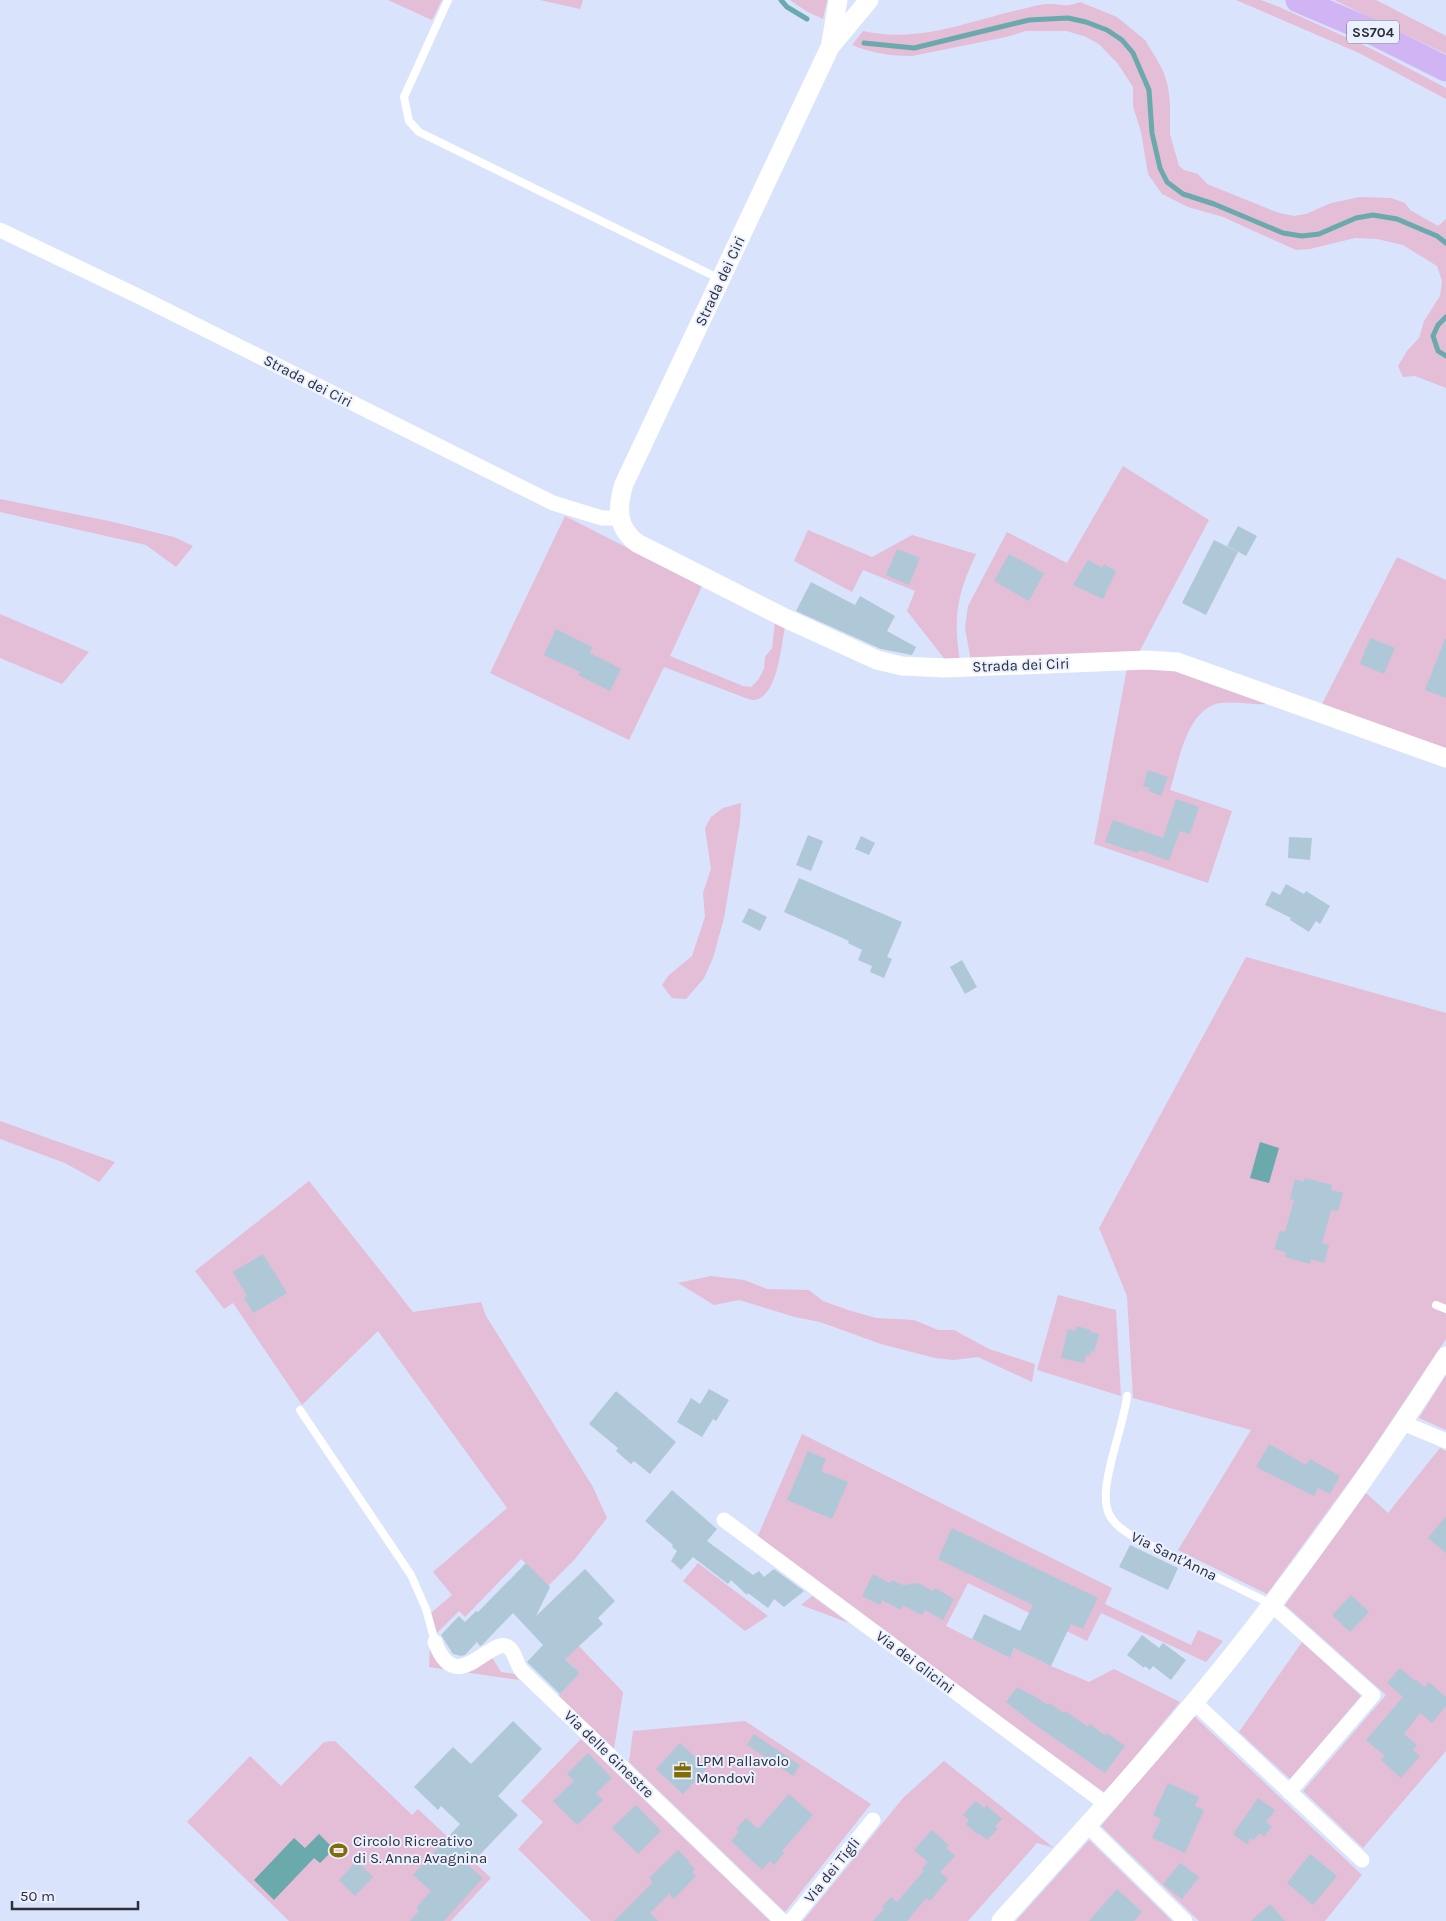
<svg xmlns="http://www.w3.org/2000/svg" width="1446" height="1921" font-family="Karla,sans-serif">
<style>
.green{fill:#e4bdd7}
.water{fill:#6aa9ac}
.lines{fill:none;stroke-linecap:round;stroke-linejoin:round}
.stream{stroke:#6aa9ac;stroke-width:5}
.building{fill:#aec8d7}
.service{stroke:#fff;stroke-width:8}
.minor{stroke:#fff;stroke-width:15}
.tertiary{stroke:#fff;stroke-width:19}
.trunk{stroke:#d0b4f4;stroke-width:25}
.labels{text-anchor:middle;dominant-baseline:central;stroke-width:4;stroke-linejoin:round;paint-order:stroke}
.shield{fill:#eaf0ff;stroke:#666a75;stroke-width:1}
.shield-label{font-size:14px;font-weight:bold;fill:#2d303a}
.street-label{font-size:15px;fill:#2d303a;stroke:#eaf0ff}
.poi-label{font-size:15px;fill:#2d303a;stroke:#eaf0ff;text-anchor:start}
</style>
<rect width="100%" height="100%" fill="#d9e3fc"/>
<!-- green -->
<g class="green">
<polygon points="388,0 442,0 432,20"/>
<polygon points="540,0 583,0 580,9"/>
<polygon points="790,0 827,0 823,19 806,11"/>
<polygon points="1236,0 1261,0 1277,6 1372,49 1446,88 1446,99 1359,53"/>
<polygon points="1334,0 1376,0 1446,36 1446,54"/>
<path d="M1080 2 1117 17 1145 40 1156 58 1164 73 1168 87 1170 103V134L1179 166 1184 170 1198 174 1207 184 1279 213 1294 216 1306 214 1331 203 1360 197 1391 198 1405 203 1410 210 1438 226 1446 219V388L1415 376 1403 377 1398 366 1407 351 1419 338 1424 321 1440 296 1442 281 1437 266 1403 245 1377 239 1355 238 1310 249 1296 250 1223 217 1188 207 1162 194 1148 174 1141 132 1133 106V87L1118 64 1099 44 1084 36 1066 31H1026L1006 37 912 56C891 56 871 53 852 45L863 31C922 44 970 20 1027 8 1034 6 1043 4 1050 4 1065 4 1064 8 1080 2Z"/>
<polygon points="1123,466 1209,520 1138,654 971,661 965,628 968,606 1007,532 1067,563"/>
<polygon points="0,499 109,521 174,537 193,546 176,567 146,545 0,512"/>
<path d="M565 516 702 586 670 656 743 686 751 687 758 680 764 669 765 657 772 648 775 622 785 627C781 645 778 697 754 700 751 700 746 698 743 697L664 667 629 740 490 673Z"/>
<path d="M808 530 872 557 912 535 976 554C957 595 953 616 960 661L947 662 907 611 915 591 863 570 852 592 794 561Z"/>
<polygon points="1397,557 1446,580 1446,750 1321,706"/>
<polygon points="0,614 89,652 62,684 0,658"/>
<path d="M1127 668 1179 669 1267 704C1252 705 1236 701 1220 703 1186 709 1179 762 1170 790L1232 811 1208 883 1094 844Z"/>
<polygon points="741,803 740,822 724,918 713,958 704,978 686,999 672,998 662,985 668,976 692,956 705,917 703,893 711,869 705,828 711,817 723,808"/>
<polygon points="1246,957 1446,1013 1446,1339 1365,1460 1267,1594 1178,1550 1251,1430 1133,1398 1127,1296 1099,1228"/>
<polygon points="0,1121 115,1162 99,1182 65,1163 0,1139"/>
<polygon points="309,1181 413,1312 481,1302 486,1316 593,1487 607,1518 575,1559 548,1586 521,1559 465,1617 459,1611 437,1633 431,1613 452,1595 433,1572 507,1508 378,1331 302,1405 233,1303 224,1309 195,1271"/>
<polygon points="711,1276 744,1280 767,1289 809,1290 823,1301 848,1310 876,1318 914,1320 938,1330 954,1330 989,1349 1035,1364 1032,1382 978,1357 953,1360 935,1358 881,1344 820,1322 795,1317 739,1300 714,1305 678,1283"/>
<polygon points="1058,1295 1116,1310 1121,1396 1037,1370"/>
<polygon points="1446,1375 1446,1430 1419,1418"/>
<polygon points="802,1434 1112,1588 1105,1604 1191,1645 1198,1630 1223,1641 1206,1662 1101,1613 1087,1641 968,1583 946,1626 1010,1658 1014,1648 1051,1666 1089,1682 1114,1669 1180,1702 1105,1793 757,1538"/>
<polygon points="1440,1448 1446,1451 1446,1751 1363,1848 1303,1791 1386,1695 1285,1605 1366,1493 1388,1513"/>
<polygon points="698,1563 768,1616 745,1631 683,1581"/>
<polygon points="812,1596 849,1623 801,1605"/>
<polygon points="569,1636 623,1692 614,1749 558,1696 580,1673 555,1649"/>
<polygon points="1302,1642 1361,1696 1290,1779 1239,1732"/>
<polygon points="430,1644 438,1661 491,1656 501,1672 515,1674 519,1680 429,1667"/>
<polygon points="1194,1716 1362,1875 1325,1921 1199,1921 1101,1826"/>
<polygon points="745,1721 871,1804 785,1912 629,1762 633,1731"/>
<polygon points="581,1739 770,1921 591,1921 518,1849 543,1822 521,1801"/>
<polygon points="335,1741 412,1815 418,1809 491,1878 451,1921 289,1921 187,1822 250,1756 281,1786 324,1742"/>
<polygon points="944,1761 1054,1848 1037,1843 968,1921 803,1921 903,1798"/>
<polygon points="1089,1840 1172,1921 1016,1921"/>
</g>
<!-- water -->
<g class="water">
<polygon points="1260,1142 1279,1148 1269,1183 1250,1178"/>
<polygon points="319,1834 334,1849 320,1863 314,1858 274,1900 254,1880 294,1838 305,1848"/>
</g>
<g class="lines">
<!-- stream -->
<g class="stream">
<polyline points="781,0 787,7 807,19"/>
<polyline points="864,43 914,48 1029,20 1068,18 1086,22 1107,30 1122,40 1133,53 1149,90 1152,133 1160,168 1167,182 1183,194 1214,204 1283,233 1302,236 1319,234 1356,218 1373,215 1397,219 1437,236 1446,243"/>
<polyline points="1446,317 1438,325 1433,336 1438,351 1446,356"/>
</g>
</g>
<!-- building -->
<g class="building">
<polygon points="1238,526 1257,536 1246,556 1227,546"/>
<polygon points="1214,540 1238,552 1206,615 1182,603"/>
<polygon points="897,549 920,558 909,585 886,575"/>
<polygon points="1009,554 1044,573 1029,601 994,581"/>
<polygon points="1088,560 1102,568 1104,564 1116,571 1103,599 1073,585"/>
<polygon points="811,582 855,605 860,596 895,616 887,631 916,647 912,655 881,649 796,611"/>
<polygon points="556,629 592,647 590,653 621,669 610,691 578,675 580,672 544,655"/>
<polygon points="1370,638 1395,648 1384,674 1360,664"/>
<polygon points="1445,639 1446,639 1446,698 1425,690"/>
<polygon points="1148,770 1168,777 1161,796 1149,791 1150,788 1143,786"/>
<polygon points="1176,799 1199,807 1190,834 1180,831 1169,861 1139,850 1138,853 1105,842 1113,820 1163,838"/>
<polygon points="808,835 823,841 811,871 796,865"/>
<polygon points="861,836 875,843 869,855 855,849"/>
<polygon points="1289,837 1312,838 1310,860 1288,858"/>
<polygon points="799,878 902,922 887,957 892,959 884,978 870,972 872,966 858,960 862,950 848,943 849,941 784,912"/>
<polygon points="1286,884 1304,894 1306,891 1330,906 1320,924 1316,921 1309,932 1290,920 1291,918 1265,905 1272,891 1280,895"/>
<polygon points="749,908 767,917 760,931 742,922"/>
<polygon points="962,960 977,987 965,994 950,967"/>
<polygon points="1305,1178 1332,1185 1331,1190 1343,1193 1338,1211 1331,1210 1322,1243 1329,1245 1324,1263 1311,1259 1310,1264 1285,1257 1286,1252 1274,1249 1280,1231 1285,1232 1294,1200 1290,1199 1295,1179 1304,1182"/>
<polygon points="263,1254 287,1293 253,1313 244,1298 247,1296 233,1272"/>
<polygon points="1076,1326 1091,1330 1091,1332 1099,1334 1094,1352 1091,1351 1090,1356 1086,1355 1084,1363 1061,1358 1068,1329 1075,1331"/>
<polygon points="709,1389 729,1400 716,1421 713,1419 702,1437 677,1422 691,1398 700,1404"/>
<polygon points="616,1391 676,1442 650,1474 634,1461 631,1464 616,1451 618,1448 589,1424"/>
<polygon points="1269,1444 1306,1465 1310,1459 1340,1476 1330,1494 1318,1488 1314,1496 1256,1467"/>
<polygon points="808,1451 826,1459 821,1471 848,1482 832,1519 787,1500"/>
<polygon points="672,1490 717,1529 707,1541 753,1575 759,1571 764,1577 774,1569 804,1591 784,1607 774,1599 768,1608 748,1593 747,1595 731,1580 728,1584 693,1557 681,1570 671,1561 677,1551 672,1547 673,1545 645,1521"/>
<polygon points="1446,1516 1446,1553 1428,1538"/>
<polygon points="952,1528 1098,1598 1083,1629 1071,1624 1051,1666 1014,1648 1010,1658 972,1639 984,1614 1020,1631 1033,1605 938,1559"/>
<polygon points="1130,1545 1178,1568 1168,1590 1119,1567"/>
<polygon points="526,1563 550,1587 536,1616 585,1569 615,1601 598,1618 603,1624 565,1659 580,1673 560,1694 528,1663 527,1662 543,1645 513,1613 482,1645 480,1646 477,1642 465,1655 461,1656 453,1654 441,1635 459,1616 465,1622 476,1611 478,1612"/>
<polygon points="873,1574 890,1583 892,1580 903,1585 918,1583 933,1591 935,1588 954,1599 943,1620 925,1610 922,1615 903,1605 901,1610 882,1600 880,1605 862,1596"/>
<polygon points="1351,1595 1369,1612 1350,1632 1332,1615"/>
<polygon points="1142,1635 1159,1648 1163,1643 1186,1660 1171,1680 1153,1666 1150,1670 1145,1666 1144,1668 1127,1655"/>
<polygon points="1400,1668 1415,1681 1416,1680 1425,1687 1429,1682 1446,1697 1446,1706 1432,1723 1420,1713 1404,1734 1417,1745 1413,1750 1420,1756 1401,1778 1381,1760 1385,1756 1366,1740 1403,1697 1387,1683"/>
<polygon points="1017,1687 1031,1695 1031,1694 1048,1705 1049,1703 1064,1713 1065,1711 1088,1727 1090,1724 1106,1736 1107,1733 1125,1746 1105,1773 1034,1724 1006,1702"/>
<polygon points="513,1721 542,1749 498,1796 518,1815 469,1866 483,1878 444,1921 410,1921 419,1911 416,1908 431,1891 413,1875 460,1824 441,1806 438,1810 414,1787 453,1747 471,1764"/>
<polygon points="754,1734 800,1765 793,1776 747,1745"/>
<polygon points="680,1743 707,1768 683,1794 656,1769"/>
<polygon points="588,1753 612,1778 596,1793 603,1800 577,1825 553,1801 574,1781 567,1774"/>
<polygon points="1168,1783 1199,1797 1195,1806 1204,1810 1185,1853 1152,1838 1161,1819 1153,1815"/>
<polygon points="789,1794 813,1815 782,1851 784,1853 774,1865 770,1861 762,1870 731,1841 739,1832 736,1829 746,1818 758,1829"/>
<polygon points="1258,1798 1275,1810 1266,1822 1272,1826 1264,1837 1259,1833 1254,1840 1251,1838 1247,1844 1233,1834"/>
<polygon points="976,1801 984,1808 986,1805 1002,1819 995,1826 998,1829 987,1840 979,1833 978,1835 966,1824 969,1820 963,1815"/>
<polygon points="636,1805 661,1831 638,1854 612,1828"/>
<polygon points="932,1830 949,1845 946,1848 955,1856 940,1872 948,1879 930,1901 926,1898 907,1921 873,1921 884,1909 882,1907 891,1897 897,1902 924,1871 922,1869 928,1862 914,1850"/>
<polygon points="678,1850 689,1861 688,1862 695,1869 692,1872 696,1876 674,1899 669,1894 650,1913 658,1921 614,1921 653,1882 649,1878"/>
<polygon points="1310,1854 1337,1876 1313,1905 1287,1883"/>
<polygon points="357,1861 373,1877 355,1896 339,1880"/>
<polygon points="1180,1863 1199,1877 1182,1899 1163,1884"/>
<polygon points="1117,1889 1142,1912 1134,1921 1089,1921"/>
<polygon points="1270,1904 1285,1921 1251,1921"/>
</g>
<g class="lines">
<!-- service -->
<g class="service">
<polyline points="448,0 404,97 409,121 419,132 720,279"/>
<polyline points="1436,1305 1446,1309"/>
<path d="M1127 1396C1124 1426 1100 1482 1107 1508 1110 1521 1121 1529 1132 1536L1271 1604"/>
<polyline points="300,1410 411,1575 426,1609 435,1642"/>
</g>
<!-- minor -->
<g class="minor">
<polyline points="0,230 142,298 553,503 602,518 619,518"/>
<polyline points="1403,1423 1446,1441"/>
<polyline points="724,1520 1106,1804"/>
<polyline points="1272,1605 1373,1695 1289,1792"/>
<path d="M435 1642C456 1700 491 1635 508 1647 515 1651 516 1664 522 1671L782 1921"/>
<polyline points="1194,1702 1362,1860"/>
<polyline points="1088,1826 1185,1921"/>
<polyline points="791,1921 873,1820"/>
</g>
<!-- tertiary -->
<g class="tertiary">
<path d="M869 0 830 47 624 484C617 507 616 527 637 543L785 618 877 660 902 666 945 668 1147 660 1177 662 1446 758"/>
<polyline points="831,43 838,0"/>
<path d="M1001 1921C1094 1818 1189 1715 1273 1603 1334 1523 1392 1441 1446 1356"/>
</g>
<!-- trunk -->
<polyline class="trunk" points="1298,0 1366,29 1446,69"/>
</g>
<!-- icons -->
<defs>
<symbol id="office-bare" viewBox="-9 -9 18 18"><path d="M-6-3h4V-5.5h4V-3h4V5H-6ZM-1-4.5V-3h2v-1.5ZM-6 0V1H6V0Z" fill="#816c06" stroke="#eaf0ff" stroke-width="2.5" paint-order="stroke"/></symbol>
<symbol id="stadium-bare" viewBox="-9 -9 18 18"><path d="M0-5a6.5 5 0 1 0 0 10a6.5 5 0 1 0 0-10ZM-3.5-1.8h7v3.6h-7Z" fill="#816c06" stroke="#eaf0ff" stroke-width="2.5" paint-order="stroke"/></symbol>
</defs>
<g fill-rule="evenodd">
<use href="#office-bare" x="670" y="1758" width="25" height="25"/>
<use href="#stadium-bare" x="326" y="1838" width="25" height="25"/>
</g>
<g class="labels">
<!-- shield labels -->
<rect class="shield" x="1347" y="20.5" width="52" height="23" rx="4"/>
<g class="shield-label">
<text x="1373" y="32">SS704</text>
</g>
<!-- street labels -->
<g class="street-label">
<text transform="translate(720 281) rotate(-65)">Strada dei Ciri</text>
<text transform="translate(308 381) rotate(27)">Strada dei Ciri</text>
<text transform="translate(1021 665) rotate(-2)">Strada dei Ciri</text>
<text transform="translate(1174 1556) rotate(26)">Via Sant'Anna</text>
<text transform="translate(915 1662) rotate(37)">Via dei Glicini</text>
<text transform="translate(609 1754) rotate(44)">Via delle Ginestre</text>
<text transform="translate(832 1870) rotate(-51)">Via dei Tigli</text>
</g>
<!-- poi labels -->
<g class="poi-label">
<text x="696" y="1761">LPM Pallavolo<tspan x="696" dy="17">Mondovì</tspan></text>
<text x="353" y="1841">Circolo Ricreativo<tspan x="353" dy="17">di S. Anna Avagnina</tspan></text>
</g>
</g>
<!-- scale -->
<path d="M12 1901v8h126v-8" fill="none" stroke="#2d303a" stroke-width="2.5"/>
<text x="20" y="1901" font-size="15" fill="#2d303a" stroke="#eaf0ff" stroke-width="4" paint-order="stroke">50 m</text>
</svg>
